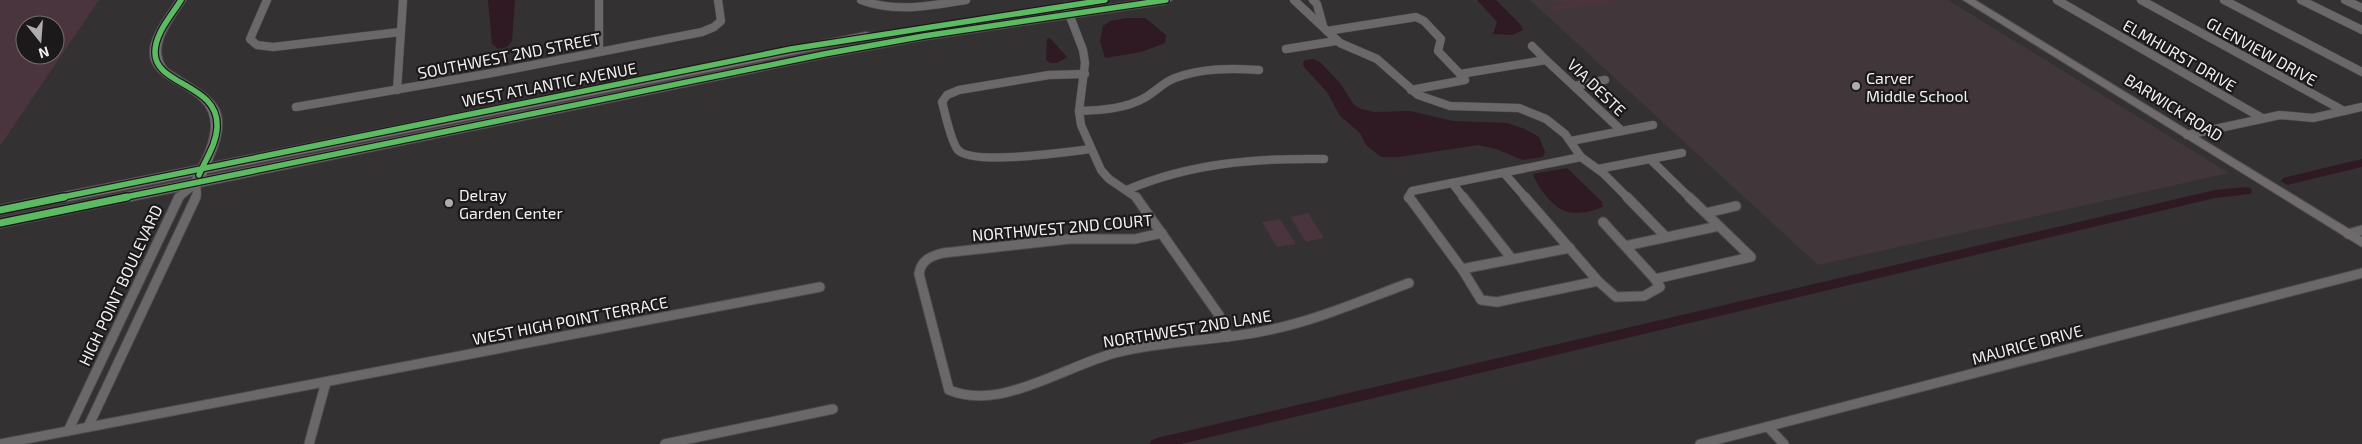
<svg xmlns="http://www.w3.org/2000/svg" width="2362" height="444" font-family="'Exo 2',sans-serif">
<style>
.built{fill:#41373b}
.green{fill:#4a343d;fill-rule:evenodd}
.water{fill:#2f1923}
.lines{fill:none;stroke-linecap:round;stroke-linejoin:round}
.canal{fill:#2f1923;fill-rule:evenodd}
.street-far1-casing{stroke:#4f4d4e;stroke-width:9}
.street-casing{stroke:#4f4d4e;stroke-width:11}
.secondary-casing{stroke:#4f4d4e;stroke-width:2}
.primary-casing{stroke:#4f4d4e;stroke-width:2}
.street-far1{stroke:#6a6869;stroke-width:8}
.street{stroke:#6a6869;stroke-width:9}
.secondary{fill:#706c6e;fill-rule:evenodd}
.primary{fill:#756d71;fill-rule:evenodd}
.cycleway-far1-casing{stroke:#1b1919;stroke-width:8}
.cycleway-casing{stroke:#1b1919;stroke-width:10}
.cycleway-far1{stroke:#5cba63;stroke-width:5.5}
.cycleway{stroke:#5cba63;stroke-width:7}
.poi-dot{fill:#b0acae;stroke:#1b1919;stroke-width:2}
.labels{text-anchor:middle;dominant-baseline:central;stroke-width:4.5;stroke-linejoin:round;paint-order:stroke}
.street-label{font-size:16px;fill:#f2eff0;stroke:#1b1919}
.poi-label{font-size:16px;fill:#f2eff0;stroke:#1b1919;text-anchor:start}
</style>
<rect width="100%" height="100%" fill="#343132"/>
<!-- built -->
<polygon class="built" points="1530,0 1948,0 2229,173 1818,265"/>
<!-- green -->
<g class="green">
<path d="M0 0H99L0 146ZM25 25H55V55H25Z"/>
<polygon points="1550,0 1621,0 1552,11 1548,7 1566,4"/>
<polygon points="1308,213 1324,238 1306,242 1290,217"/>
<polygon points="1280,219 1296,244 1277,247 1262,222"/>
</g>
<!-- water -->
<g class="water">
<polygon points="488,0 515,0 512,41 507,47 498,49 492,44"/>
<polygon points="1477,0 1496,0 1520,24 1523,30 1512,35 1493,34 1497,22"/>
<polygon points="1127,18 1145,18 1166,35 1165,43 1141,52 1105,58 1100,41 1103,26 1110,21"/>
<polygon points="1050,38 1067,57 1057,63 1051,63 1046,60 1047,39"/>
<polygon points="1312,59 1320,62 1340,83 1354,105 1361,109 1374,112 1410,111 1453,121 1507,123 1525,129 1539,137 1545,152 1543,157 1523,160 1496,149 1478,145 1399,157 1381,157 1366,145 1360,133 1340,116 1327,92 1304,67 1303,63 1305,60"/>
<path d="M1567 168 1602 202 1603 207C1595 210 1585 213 1576 213 1557 214 1539 190 1533 174Z"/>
</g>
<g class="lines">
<!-- canal -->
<g class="canal">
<polygon points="2362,159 2362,167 2287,185 2281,181 2283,178"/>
<polygon points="2246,187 2250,188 2252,191 2250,194 2215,198 1181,444 1149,444 1152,440 1157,438 2215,190"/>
</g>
<defs>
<g id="street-far1">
<polyline points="267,0 250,39 257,45 273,47 400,32"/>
<polyline points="599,0 599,52"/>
<path d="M861 0C896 13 930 6 966 0"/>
<polyline points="1294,0 1340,43 1377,59 1418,95 1450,106 1519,108 1546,119 1565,134 1581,157 1603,173 1628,198"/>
<polyline points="1313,0 1317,4 1323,26"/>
<polyline points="2057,0 2262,118"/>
<polyline points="2141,0 2344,111"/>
<polyline points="2224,0 2362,72"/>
<polyline points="2301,0 2362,30"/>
<polyline points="2345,0 2362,8"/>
<polyline points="1066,6 1083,50 1085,63 1079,111 1081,125 1101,170 1109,179 1137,198"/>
<polyline points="1327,31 1416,17 1424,21 1441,39 1438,51 1460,74 1546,60 1622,131 1571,141"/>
<polyline points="1532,46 1546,60"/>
<polyline points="1286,49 1336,41"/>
<path d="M1085 74 1049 75 959 90 947 95 942 102C945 113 951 142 958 150 973 166 1067 152 1091 149"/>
<polyline points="1575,86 1605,80"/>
<polyline points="397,90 403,0"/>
<polyline points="1411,90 1465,80 1460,74"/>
<polyline points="296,107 492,73 702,32 714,27 721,21 718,0"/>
<path d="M1079 111C1102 110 1126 109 1146 97 1156 91 1164 82 1175 78 1202 68 1231 68 1259 70"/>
<polyline points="1622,131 1653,125"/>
<polyline points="2187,135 2280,115 2313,118 2362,107"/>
<polyline points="1650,159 1682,153"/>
<polyline points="1598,169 1650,159 1690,198"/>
<polyline points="1504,173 1526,198"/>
<polyline points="1452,183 1464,198"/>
<path d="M1127 190C1190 163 1256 158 1324 159"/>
<polyline points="178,198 196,183"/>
<polyline points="195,198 197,194 196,183"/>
<polyline points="1408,198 1412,191 1581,157"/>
</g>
<g id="street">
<polyline points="1136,197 1219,315 1228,337"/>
<polyline points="1409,197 1462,269 1481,300 1497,302 1598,281"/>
<polyline points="1463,197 1512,259"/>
<polyline points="1525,197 1598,281 1616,297 1644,296 1660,287 1655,279 1751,257 1689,197"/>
<polyline points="1627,197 1666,237"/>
<polyline points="1706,213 1736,206"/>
<polyline points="1603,222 1655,279"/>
<path d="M1162 233 1135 239H1069L943 253C931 256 921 260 919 274L949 390C1002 412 1067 364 1119 352 1168 340 1219 341 1269 330 1317 320 1363 300 1409 283"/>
<polyline points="2348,234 2362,230"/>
<polyline points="1625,246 1719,226"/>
<polyline points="1462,269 1570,248"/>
<polyline points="88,427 196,197"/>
<polyline points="1768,427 1784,444"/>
<polyline points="68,431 179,197"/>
<polyline points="0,444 820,287"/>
<polyline points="309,444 326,382"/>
<polyline points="665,444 833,409"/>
<polyline points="1700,444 2362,273"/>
</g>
<g id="secondary">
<path d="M176 0H186C174 19 150 46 167 68 209 97 239 102 212 161 208 169 205 184 196 187L190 183C198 165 211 146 211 126 212 84 148 87 150 51 151 33 167 15 176 0Z"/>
<polygon points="1963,0 1975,0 2362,237 2362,247"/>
</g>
<g id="primary">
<polygon points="1142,0 1172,0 1166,4 924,40 824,58 0,228 0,218 824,50 924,32"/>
<polygon points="866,32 870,33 872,36 870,39 0,215 0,205"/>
</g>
</defs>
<!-- street-far1 casing -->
<use href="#street-far1" class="street-far1-casing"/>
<!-- street casing -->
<use href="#street" class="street-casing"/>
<!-- secondary casing -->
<use href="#secondary" class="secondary-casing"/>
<!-- primary casing -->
<use href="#primary" class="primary-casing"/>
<!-- street-far1 -->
<use href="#street-far1" class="street-far1"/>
<!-- street -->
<use href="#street" class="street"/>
<!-- secondary -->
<use href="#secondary" class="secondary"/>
<!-- primary -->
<use href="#primary" class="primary"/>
<defs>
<g id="cycleway-far1">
<path d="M181 0C172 15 155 33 155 52 154 86 220 83 217 128 216 145 205 160 199 175"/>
<polyline points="58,198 791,49 1105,0"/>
<polyline points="121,198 824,54 924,36 1166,0"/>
</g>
<g id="cycleway">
<polyline points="0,210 64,197"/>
<polyline points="0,223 127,197"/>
</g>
</defs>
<!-- cycleway-far1 casing -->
<use href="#cycleway-far1" class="cycleway-far1-casing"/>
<!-- cycleway casing -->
<use href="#cycleway" class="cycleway-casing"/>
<!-- cycleway-far1 -->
<use href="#cycleway-far1" class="cycleway-far1"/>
<!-- cycleway -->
<use href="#cycleway" class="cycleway"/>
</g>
<!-- markers -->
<g class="poi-dot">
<circle cx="1856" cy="86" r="5"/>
<circle cx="449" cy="203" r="5"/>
</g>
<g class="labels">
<!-- street labels -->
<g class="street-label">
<text transform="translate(2262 51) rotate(29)">GLENVIEW DRIVE</text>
<text transform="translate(509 55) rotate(-11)">SOUTHWEST 2ND STREET</text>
<text transform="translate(2180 55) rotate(30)">ELMHURST DRIVE</text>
<text transform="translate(549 84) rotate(-11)">WEST ATLANTIC AVENUE</text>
<text transform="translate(1597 87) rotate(44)">VIA DESTE</text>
<text transform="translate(2174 107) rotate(32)">BARWICK ROAD</text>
<text transform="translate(1062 227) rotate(-5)">NORTHWEST 2ND COURT</text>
<text transform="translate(120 285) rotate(-65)">HIGH POINT BOULEVARD</text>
<text transform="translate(570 320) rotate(-11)">WEST HIGH POINT TERRACE</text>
<text transform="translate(1187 328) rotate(-9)">NORTHWEST 2ND LANE</text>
<text transform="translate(2027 344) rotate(-15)">MAURICE DRIVE</text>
</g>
<!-- poi labels -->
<g class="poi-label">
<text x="1866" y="77">Carver<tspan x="1866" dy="18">Middle School</tspan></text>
<text x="459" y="194">Delray<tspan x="459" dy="18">Garden Center</tspan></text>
</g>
</g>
<!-- north arrow -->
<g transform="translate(40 40) rotate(163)"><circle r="24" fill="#1b1919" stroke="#716f6f"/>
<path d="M0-4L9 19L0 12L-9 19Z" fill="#b0acae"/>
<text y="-8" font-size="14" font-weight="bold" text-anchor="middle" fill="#f2eff0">N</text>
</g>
</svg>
